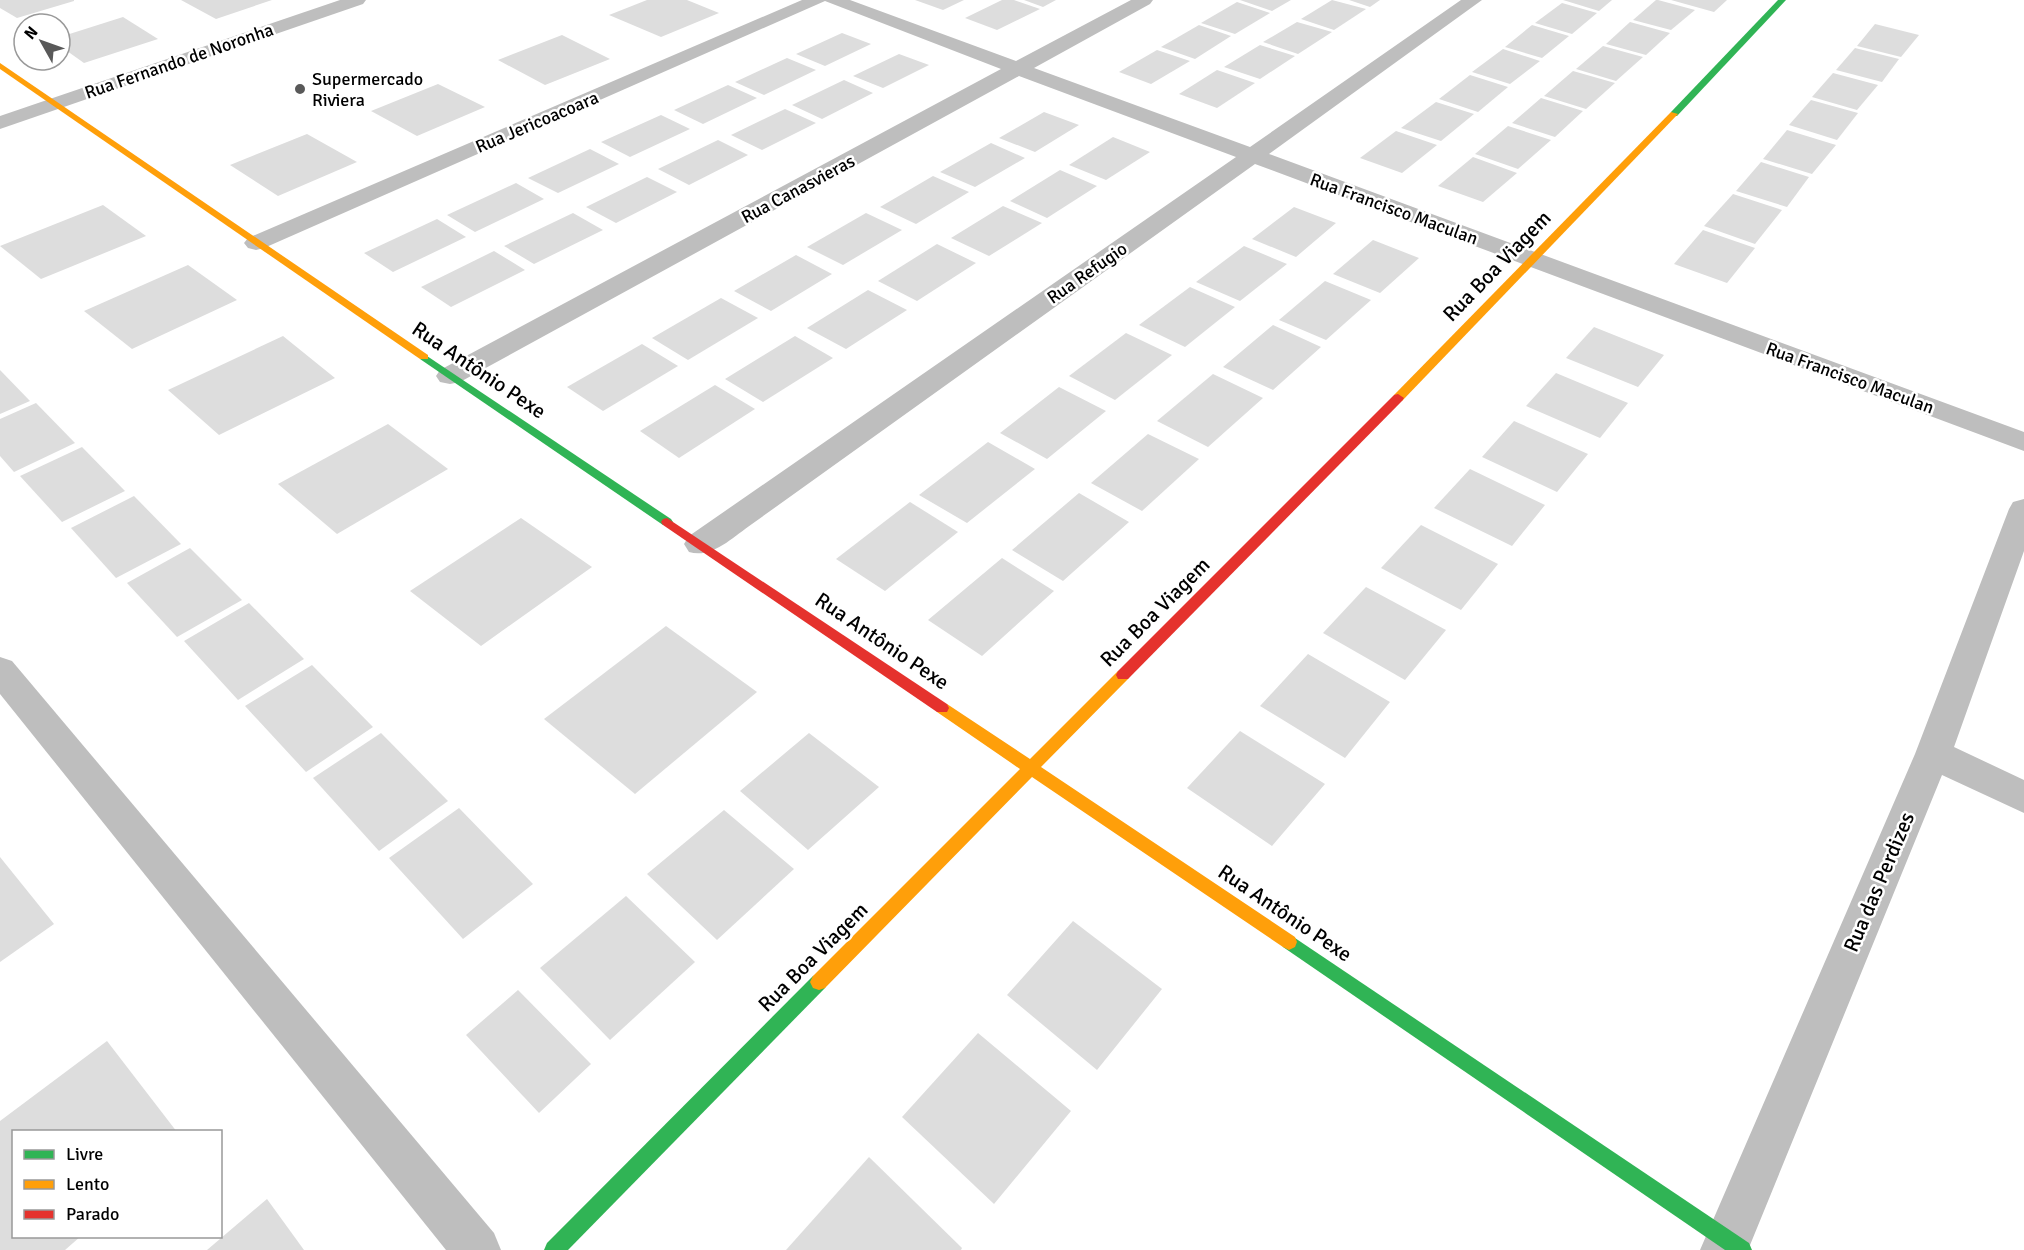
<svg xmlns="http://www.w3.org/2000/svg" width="2024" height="1250" font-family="Signika,sans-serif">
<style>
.building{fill:#ddd}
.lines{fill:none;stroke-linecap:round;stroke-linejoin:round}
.street{fill:#bebebe;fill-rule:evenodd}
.fast{fill:#30b455;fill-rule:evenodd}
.slow{fill:#ff9f0a;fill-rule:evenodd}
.jam{fill:#e5322d;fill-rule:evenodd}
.poi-dot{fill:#595959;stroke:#fff;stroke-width:2}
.labels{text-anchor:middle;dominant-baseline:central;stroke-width:5;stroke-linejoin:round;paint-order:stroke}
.far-street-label{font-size:18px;fill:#000;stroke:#fff}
.far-poi-label{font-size:18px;fill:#000;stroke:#fff;text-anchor:start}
.street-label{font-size:21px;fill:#000;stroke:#fff}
</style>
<rect width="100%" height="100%" fill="#fff"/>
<!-- building -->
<g class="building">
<polygon points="0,0 74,0 74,1 17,18 0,8"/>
<polygon points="181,0 272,0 216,19"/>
<polygon points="647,0 687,0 719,13 661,37 609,15"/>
<polygon points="915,0 964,0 943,10"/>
<polygon points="1002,0 1014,0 1040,9 997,30 965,18"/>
<polygon points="1024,0 1056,0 1043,7"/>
<polygon points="1240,0 1291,0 1272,11"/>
<polygon points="1332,0 1366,9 1334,30 1301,19"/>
<polygon points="1349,0 1380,0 1370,7"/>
<polygon points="1563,0 1612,0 1599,11"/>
<polygon points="1656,0 1658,0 1695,10 1671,30 1633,20"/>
<polygon points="1671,0 1727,0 1714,12"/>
<polygon points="1237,2 1270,13 1235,34 1201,23"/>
<polygon points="1562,3 1597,13 1572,34 1535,23"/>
<polygon points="123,17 158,39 84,63 60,46 60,37"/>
<polygon points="1297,22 1332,32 1298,54 1263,42"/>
<polygon points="1630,22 1670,33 1646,55 1606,44"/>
<polygon points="1875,24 1919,35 1901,57 1857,46"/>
<polygon points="1199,25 1231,36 1195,59 1161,47"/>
<polygon points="1532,25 1569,36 1542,58 1505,47"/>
<polygon points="842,33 871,44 825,66 796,54"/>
<polygon points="562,35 610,59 545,85 498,60"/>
<polygon points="1260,45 1295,56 1260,79 1224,67"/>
<polygon points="1603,46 1643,57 1616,81 1576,69"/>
<polygon points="1855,48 1899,59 1882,82 1836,70"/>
<polygon points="1503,49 1540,61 1510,84 1472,72"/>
<polygon points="1157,50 1190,61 1151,84 1119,72"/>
<polygon points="899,54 929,65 883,88 853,76"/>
<polygon points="787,58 816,70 764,95 735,82"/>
<polygon points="1217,70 1255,83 1217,108 1179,94"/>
<polygon points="1573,71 1615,83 1586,109 1544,96"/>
<polygon points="1833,73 1878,85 1857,110 1812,97"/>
<polygon points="1470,75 1508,87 1478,112 1439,99"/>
<polygon points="844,80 873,93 822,119 792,105"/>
<polygon points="438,84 485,107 417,136 371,111"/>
<polygon points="728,85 757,98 703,124 674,110"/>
<polygon points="1541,98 1583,111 1555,137 1512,123"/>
<polygon points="1811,100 1858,113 1837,140 1789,125"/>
<polygon points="1436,102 1474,114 1441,141 1401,128"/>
<polygon points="785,109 816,123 762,150 731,135"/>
<polygon points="1044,112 1079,125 1035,152 999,138"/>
<polygon points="661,115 690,129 630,157 601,142"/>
<polygon points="1508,126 1551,140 1518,169 1475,154"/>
<polygon points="1787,130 1836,145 1812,174 1763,159"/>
<polygon points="1396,131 1437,145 1402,173 1360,158"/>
<polygon points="307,134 357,162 278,196 230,165"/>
<polygon points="1113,137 1150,152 1106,180 1069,165"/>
<polygon points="718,140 748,155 689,185 658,169"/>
<polygon points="991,143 1025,158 975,187 940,172"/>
<polygon points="590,149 619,164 558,193 528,178"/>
<polygon points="1473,157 1517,173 1483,202 1438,186"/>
<polygon points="1761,162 1809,177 1787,207 1736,191"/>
<polygon points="1060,170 1097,186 1047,218 1010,201"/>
<polygon points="933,176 969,192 916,224 880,207"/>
<polygon points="647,177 677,192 616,223 586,207"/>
<polygon points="516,183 544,199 475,232 447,215"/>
<polygon points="1733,194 1782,210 1755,244 1704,226"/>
<polygon points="103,205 146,236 41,279 0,246"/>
<polygon points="1003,206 1042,223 989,256 951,238"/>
<polygon points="1294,207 1336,223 1296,257 1252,239"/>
<polygon points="573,213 603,230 534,264 504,246"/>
<polygon points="866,213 902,230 843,265 807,247"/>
<polygon points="437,219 466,237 393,272 364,253"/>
<polygon points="1703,230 1755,248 1727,283 1674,264"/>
<polygon points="1373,240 1419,258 1380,293 1333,274"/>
<polygon points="937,244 976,263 917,301 878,281"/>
<polygon points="1244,246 1287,264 1240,301 1196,282"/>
<polygon points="494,251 525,270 451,307 421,287"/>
<polygon points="796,255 832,274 771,311 734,291"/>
<polygon points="188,265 237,300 132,349 84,311"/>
<polygon points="1325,281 1371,300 1326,340 1279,320"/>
<polygon points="1190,287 1235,307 1185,347 1139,325"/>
<polygon points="868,290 907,310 846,349 807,328"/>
<polygon points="721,298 758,318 688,360 652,338"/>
<polygon points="1273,325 1321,347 1273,390 1223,367"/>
<polygon points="1594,327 1664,355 1638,387 1566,358"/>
<polygon points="1126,333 1172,355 1115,400 1069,376"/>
<polygon points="283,336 335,378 219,435 168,390"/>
<polygon points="795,336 833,358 763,402 725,379"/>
<polygon points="642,344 678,366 603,411 567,387"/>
<polygon points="0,370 30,401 0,414"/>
<polygon points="1556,373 1628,403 1600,438 1526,406"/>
<polygon points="1213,374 1263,398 1208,447 1157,421"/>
<polygon points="715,385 755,409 679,458 640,431"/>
<polygon points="1059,387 1106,411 1047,459 1000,433"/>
<polygon points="36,403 75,443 14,472 0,456 0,419"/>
<polygon points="1514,421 1588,454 1557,492 1482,457"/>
<polygon points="388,424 448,469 337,534 278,484"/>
<polygon points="1148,434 1199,459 1142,511 1091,483"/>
<polygon points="988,442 1035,469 967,523 919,495"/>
<polygon points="82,447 125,491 62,522 20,476"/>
<polygon points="1470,469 1545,505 1512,546 1434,508"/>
<polygon points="1079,493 1129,522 1063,581 1012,550"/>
<polygon points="134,496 181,544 116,578 71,528"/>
<polygon points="910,502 958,532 885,591 836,559"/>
<polygon points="521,518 592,567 481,646 410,591"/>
<polygon points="1421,525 1498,564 1461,610 1381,568"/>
<polygon points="190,548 242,600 177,637 127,583"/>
<polygon points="1002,558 1054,591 982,656 928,620"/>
<polygon points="1366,587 1446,630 1405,680 1323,633"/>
<polygon points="249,603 304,659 238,700 184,641"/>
<polygon points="666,626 757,692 635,794 544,719"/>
<polygon points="1308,654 1390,702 1345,758 1260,706"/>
<polygon points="312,665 373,727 306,772 245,706"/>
<polygon points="1240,731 1325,784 1272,846 1187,788"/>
<polygon points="381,733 448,801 379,851 313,778"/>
<polygon points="809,733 879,787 808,850 740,791"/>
<polygon points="459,808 533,884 463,939 389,858"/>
<polygon points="724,810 794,869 717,940 647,874"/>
<polygon points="0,857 54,924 0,962"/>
<polygon points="626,896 695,962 610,1040 540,968"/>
<polygon points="1073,921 1162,989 1097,1070 1007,995"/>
<polygon points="518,990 591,1064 539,1113 466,1035"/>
<polygon points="978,1033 1071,1111 994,1204 902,1117"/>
<polygon points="107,1041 177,1132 14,1132 14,1236 81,1236 65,1250 0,1250 0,1121"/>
<polygon points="869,1157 962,1248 961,1250 786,1250"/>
<polygon points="267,1199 304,1250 207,1250"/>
</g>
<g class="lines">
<!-- street -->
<g class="street">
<polygon points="340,0 366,0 363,4 0,129 0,116"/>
<path d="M802 0H850L1016 61 1131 0H1153L1150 4 1034 68 1250 147 1461 0H1482L1269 154 2024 432V451L1255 164 752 524C733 537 712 559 689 552L684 544 689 536 1236 157 1019 76 460 382 450 384 440 382 436 376 440 370 1001 69 825 1 264 248 256 250 248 248 244 243 248 238Z"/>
<polygon points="2024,499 2024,551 1954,747 2024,780 2024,813 1942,775 1748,1250 1700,1250 1915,754 2009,509 2013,502"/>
<polygon points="0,657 12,661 494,1233 501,1250 446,1250 0,694"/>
</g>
<!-- fast -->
<g class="fast">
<polygon points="1778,0 1786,0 1677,116 1671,116 1671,112"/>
<polygon points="424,354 671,519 673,522 671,525 663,525 420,359 420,355"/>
<polygon points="1289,934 1749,1243 1752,1250 1725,1250 1283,947 1281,942 1283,937"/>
<polygon points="819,974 825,976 828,982 825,988 568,1250 544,1250 547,1243 813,976"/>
</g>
<!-- slow -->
<g class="slow">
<polygon points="0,63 428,355 428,359 420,359 0,69"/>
<polygon points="1671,112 1678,114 1402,401 1394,401 1394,395"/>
<polygon points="1123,670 1128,671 1130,675 1128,679 1041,767 1295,937 1297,942 1295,947 1289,950 1283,947 1032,777 825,988 819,990 813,988 810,982 813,976 1020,769 937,712 935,708 937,704 947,704 1030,759 1118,671"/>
</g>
<!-- jam -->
<g class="jam">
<polygon points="1398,394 1404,398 1402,401 1128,679 1118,679 1116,675 1118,671 1394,395"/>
<polygon points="667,518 947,704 949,708 947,712 937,712 663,525 661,522 663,519"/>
</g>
</g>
<!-- markers -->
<circle class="poi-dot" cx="300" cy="89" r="6"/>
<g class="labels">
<!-- far-street labels -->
<g class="far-street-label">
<text transform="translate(179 61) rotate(-19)">Rua Fernando de Noronha</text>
<text transform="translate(537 122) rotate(-23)">Rua Jericoacoara</text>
<text transform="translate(798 189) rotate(-28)">Rua Canasvieras</text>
<text transform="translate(1394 209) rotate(20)">Rua Francisco Maculan</text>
<text transform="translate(1087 273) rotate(-35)">Rua Refugio</text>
<text transform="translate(1850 378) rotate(20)">Rua Francisco Maculan</text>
</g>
<!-- far-poi labels -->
<g class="far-poi-label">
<text x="312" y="79">Supermercado<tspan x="312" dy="21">Riviera</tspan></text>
</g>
<!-- street labels -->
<g class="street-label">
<text transform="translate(1497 266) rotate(-46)">Rua Boa Viagem</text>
<text transform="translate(479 370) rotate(34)">Rua Antônio Pexe</text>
<text transform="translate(1155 612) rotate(-45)">Rua Boa Viagem</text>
<text transform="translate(882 641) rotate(34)">Rua Antônio Pexe</text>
<text transform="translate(1879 882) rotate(-67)">Rua das Perdizes</text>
<text transform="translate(1285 913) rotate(34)">Rua Antônio Pexe</text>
<text transform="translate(813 957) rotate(-45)">Rua Boa Viagem</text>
</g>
</g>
<!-- legend -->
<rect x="12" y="1130" width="210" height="108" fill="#ffffff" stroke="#999999" stroke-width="1.5"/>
<rect x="24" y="1150" width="30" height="9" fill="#30b455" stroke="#999999" stroke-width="1.5"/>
<text x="66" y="1160" font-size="18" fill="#000000">Livre</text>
<rect x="24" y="1180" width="30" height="9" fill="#ff9f0a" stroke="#999999" stroke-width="1.5"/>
<text x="66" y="1190" font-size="18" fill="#000000">Lento</text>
<rect x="24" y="1210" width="30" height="9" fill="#e5322d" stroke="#999999" stroke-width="1.5"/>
<text x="66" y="1220" font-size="18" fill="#000000">Parado</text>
<!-- north arrow -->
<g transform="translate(42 42) rotate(310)"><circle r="28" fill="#ffffff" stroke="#999999" stroke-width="1.5"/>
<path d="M0-4.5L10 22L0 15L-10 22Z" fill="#595959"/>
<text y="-9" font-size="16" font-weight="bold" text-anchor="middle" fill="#000000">N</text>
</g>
</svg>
